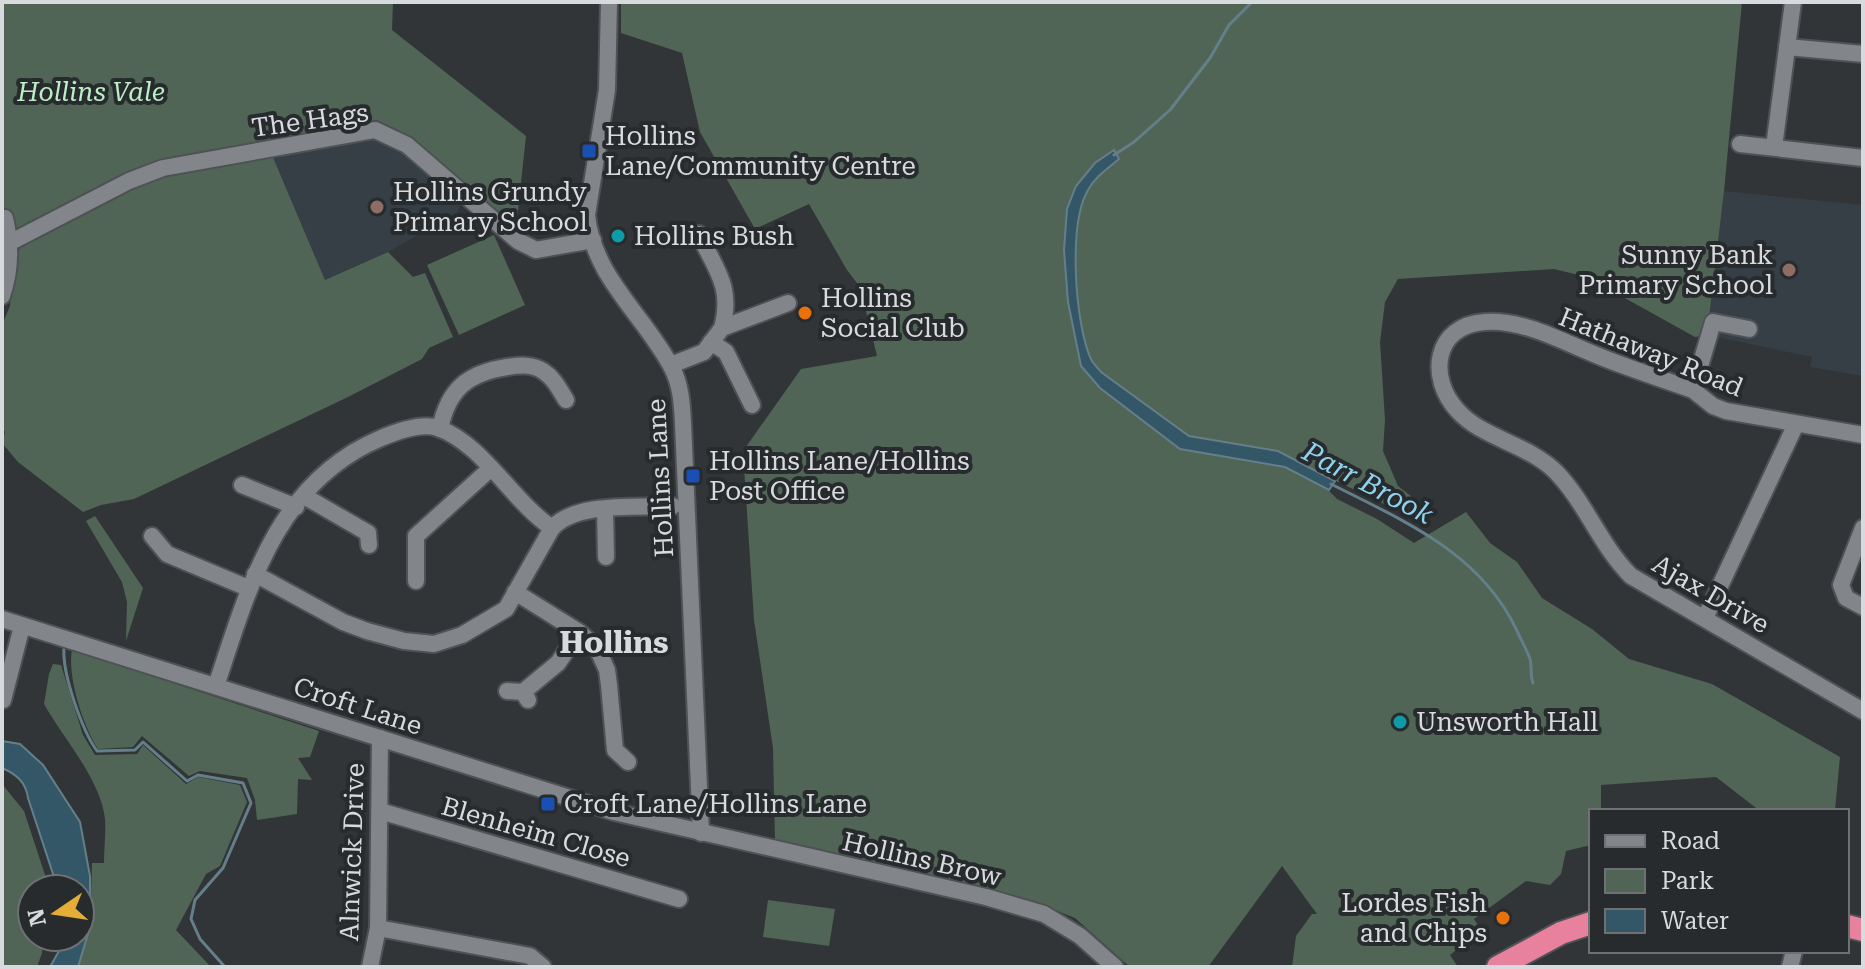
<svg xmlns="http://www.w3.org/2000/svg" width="1865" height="969" font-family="'Roboto Serif',serif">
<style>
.built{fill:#363e46}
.green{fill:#506555}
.water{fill:#335766;stroke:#647f8a;stroke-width:2}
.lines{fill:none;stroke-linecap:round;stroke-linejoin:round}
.stream{stroke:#647f8a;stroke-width:3}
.minor-casing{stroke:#4f5255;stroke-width:20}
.highway-casing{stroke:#4f5255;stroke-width:26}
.minor{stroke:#82868a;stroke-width:16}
.highway{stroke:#e7819e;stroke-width:22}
.transit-dot{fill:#1a4fb4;stroke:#282b2e;stroke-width:3}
.education-dot{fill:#8d6e63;stroke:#282b2e;stroke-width:3}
.culture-dot{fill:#0f9aa8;stroke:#282b2e;stroke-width:3}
.food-dot{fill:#e8710a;stroke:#282b2e;stroke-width:3}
.labels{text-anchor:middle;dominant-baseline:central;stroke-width:8;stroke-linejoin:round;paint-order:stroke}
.park-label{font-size:26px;font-style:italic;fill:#bbefc5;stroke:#282b2e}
.street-label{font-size:26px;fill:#d8dbdd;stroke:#282b2e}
.poi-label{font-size:26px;fill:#d8dbdd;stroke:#282b2e;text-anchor:start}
.water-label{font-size:28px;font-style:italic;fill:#8ed2ee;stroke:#282b2e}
.quarter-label{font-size:30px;font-weight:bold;fill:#d8dbdd;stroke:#282b2e}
</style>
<rect width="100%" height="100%" fill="#323538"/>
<!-- built -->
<g class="built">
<polygon points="373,136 395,146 461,202 457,213 388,252 325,280 272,155"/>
<polygon points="1724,191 1863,205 1863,376 1810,367 1812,357 1707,335"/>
</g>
<!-- green -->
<g class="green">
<polygon points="2,2 393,2 392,30 526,136 517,220 495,214 412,137 377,120 160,161 2,245"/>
<polygon points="621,2 1742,2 1724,191 1707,335 1695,337 1587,277 1554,269 1398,279 1385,302 1380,342 1385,420 1383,451 1398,486 1421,504 1409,516 1305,466 1337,499 1377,519 1414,543 1466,512 1490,543 1517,562 1542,598 1592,629 1629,659 1712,684 1840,757 1835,810 1760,811 1716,777 1601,785 1601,811 1591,811 1591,845 1566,851 1561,874 1550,885 1526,881 1474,919 1481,930 1450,955 1458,967 1292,967 1296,936 1312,914 1317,914 1282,866 1208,967 1130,967 1075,918 1033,901 811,847 775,841 773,748 754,620 743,451 801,369 877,356 860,287 847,270 809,204 755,229 700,132 682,53 621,33"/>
<polygon points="272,155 325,280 388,252 413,277 425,273 453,337 429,348 422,359 348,397 134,499 101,505 83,512 18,462 2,443 5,432 2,426 2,325 10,306 14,258 25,241 144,182 186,171"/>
<polygon points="494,235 525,305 459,335 427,265"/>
<polygon points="95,516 143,588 126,641 127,602 122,582 86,521"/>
<path d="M72 650 319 731 310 757 298 758 312 780 298 779 297 814 257 820 255 800 247 778 200 771 189 776 142 736 133 747 98 749C83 726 67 676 72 650Z"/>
<path d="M53 664 61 665 83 735 95 755 137 754 143 745 186 784 198 777 240 785 247 802 220 866 206 874 176 930 211 967H78L90 927 92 863H104C104 849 106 833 105 819 101 780 63 738 44 704L49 674Z"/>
<polygon points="2,784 24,811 47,881 47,889 32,889 32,937 43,937 42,953 37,967 2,967"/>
<polygon points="768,900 835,909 829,946 763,937"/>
</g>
<!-- water -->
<g class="water">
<path d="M1114 150 1119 159C1108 168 1095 177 1088 190 1068 224 1075 321 1090 357 1092 363 1097 367 1101 372L1189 436 1278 451 1335 481 1329 490 1285 467 1180 449 1100 388 1081 366 1068 302 1064 250 1067 209 1076 186 1095 163Z"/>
<path d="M2 741 20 744 43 765 80 822 90 876V927L78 967H50L59 951V937H80V889H58L28 798C26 782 16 774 2 768Z"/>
</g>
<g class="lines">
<!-- stream -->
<g class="stream">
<polyline points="1114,155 1134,142 1170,110 1210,58 1229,25 1252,2"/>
<path d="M1331 484C1404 521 1481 553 1517 631 1521 640 1527 650 1530 659 1532 667 1530 675 1533 683"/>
<path d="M64 648C62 674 82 730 97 751L135 750 143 742 187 781 198 775 243 783 251 803 223 868 195 900 191 919 200 939 225 967"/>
</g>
<defs>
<g id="minor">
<path d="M609 2 607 90 587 215C593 277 645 316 672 368 681 385 682 404 683 423L701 833"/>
<polyline points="1787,47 1863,54"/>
<polyline points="1740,144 1863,158"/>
<polyline points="1774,147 1793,2"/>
<path d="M699 234C716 270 733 287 722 328"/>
<polyline points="11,242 129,181 163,168 375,130 407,145 518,241 536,250 593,240"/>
<path d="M2 296C11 270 11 244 5 218"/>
<polyline points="711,342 726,352 752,405"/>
<polyline points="671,365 704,352 722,328 788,303"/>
<polyline points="1693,390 1713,322 1749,329"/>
<path d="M440 429C448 389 468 373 507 367 520 365 532 364 543 371 554 378 559 389 566 400"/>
<path d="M1863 435 1726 411 1713 406 1693 390C1662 379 1631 369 1601 357 1565 343 1524 319 1485 322 1434 325 1427 378 1458 411 1482 438 1528 444 1556 472 1586 503 1600 545 1631 576L1863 711"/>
<polyline points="242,485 296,507"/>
<polyline points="304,496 368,533 369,545"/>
<polyline points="605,510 606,557"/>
<polyline points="1863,528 1841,585 1846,598 1863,607"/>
<polyline points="152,536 167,554 248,588"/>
<polyline points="255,574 343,622 367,631 404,641 434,644 462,635 506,609 552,528"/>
<polyline points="416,581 416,536 490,469"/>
<polyline points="515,592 579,632 597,648 607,670 609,685 615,750 628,762"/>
<polyline points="1705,618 1796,424"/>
<polyline points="2,619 614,812 986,897 1044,914 1080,936 1115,967"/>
<path d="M216 686C248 590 276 483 379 439 395 432 421 422 438 428 483 444 512 501 552 528 577 501 638 508 673 506"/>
<polyline points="507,691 523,692"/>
<polyline points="3,700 22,626"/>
<polyline points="528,700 523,692 558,663 579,632"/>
<polyline points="380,811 679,899"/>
<polyline points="378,928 530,956 543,967"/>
<polyline points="370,967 378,928 380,738"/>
<polyline points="1790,967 1794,951"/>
</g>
<g id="highway">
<polyline points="1847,926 1863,930"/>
<polyline points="1498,967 1561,933 1591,923"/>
</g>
</defs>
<!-- minor casing -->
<use href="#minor" class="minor-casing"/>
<!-- highway casing -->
<use href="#highway" class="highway-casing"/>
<!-- minor -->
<use href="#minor" class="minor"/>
<!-- highway -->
<use href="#highway" class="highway"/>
</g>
<!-- markers -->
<g class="transit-dot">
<rect x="581" y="143" width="16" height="16" rx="4"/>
<rect x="685" y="468" width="16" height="16" rx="4"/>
<rect x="540" y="796" width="16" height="16" rx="4"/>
</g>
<g class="education-dot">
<circle cx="377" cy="207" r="8"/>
<circle cx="1789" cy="270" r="8"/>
</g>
<g class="culture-dot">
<circle cx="618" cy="236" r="8"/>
<circle cx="1400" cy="722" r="8"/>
</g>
<g class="food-dot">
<circle cx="805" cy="313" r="8"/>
<circle cx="1503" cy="918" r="8"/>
</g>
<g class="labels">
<!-- park labels -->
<g class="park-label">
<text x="91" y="92">Hollins Vale</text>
</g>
<!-- street labels -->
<g class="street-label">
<text transform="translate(310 120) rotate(-8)">The Hags</text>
<text transform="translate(1651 352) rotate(22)">Hathaway Road</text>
<text transform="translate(660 478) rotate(-93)">Hollins Lane</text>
<text transform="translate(1711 594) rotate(30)">Ajax Drive</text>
<text transform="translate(358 706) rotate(18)">Croft Lane</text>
<text transform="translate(536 832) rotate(16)">Blenheim Close</text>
<text transform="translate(352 852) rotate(-88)">Alnwick Drive</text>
<text transform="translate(922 859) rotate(13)">Hollins Brow</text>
</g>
<!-- poi labels -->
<g class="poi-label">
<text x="605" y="136">Hollins<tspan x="605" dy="30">Lane/Community Centre</tspan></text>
<text x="393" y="192">Hollins Grundy<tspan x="393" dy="30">Primary School</tspan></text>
<text x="634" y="236">Hollins Bush</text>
<text x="1773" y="255" text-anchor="end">Sunny Bank<tspan x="1773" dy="30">Primary School</tspan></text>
<text x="821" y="298">Hollins<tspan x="821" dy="30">Social Club</tspan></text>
<text x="709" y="461">Hollins Lane/Hollins<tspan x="709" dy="30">Post Office</tspan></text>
<text x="1416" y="722">Unsworth Hall</text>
<text x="564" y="804">Croft Lane/Hollins Lane</text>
<text x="1487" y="903" text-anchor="end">Lordes Fish<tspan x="1487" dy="30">and Chips</tspan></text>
</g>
<!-- water labels -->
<g class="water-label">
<text transform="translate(1368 483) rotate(28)">Parr Brook</text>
</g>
<!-- quarter labels -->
<g class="quarter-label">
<text x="614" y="642">Hollins</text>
</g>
</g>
<!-- border -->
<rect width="1865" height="969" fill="none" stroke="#d8dbdd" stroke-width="8"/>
<!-- legend -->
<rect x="1589" y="809" width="260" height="144" fill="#282b2e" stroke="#6e7174" stroke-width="2"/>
<rect x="1605" y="835" width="40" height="12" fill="#82868a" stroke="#6e7174" stroke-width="2"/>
<text x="1661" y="849" font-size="24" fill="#d8dbdd">Road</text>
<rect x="1605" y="869" width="40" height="24" fill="#506555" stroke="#6e7174" stroke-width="2"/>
<text x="1661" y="889" font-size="24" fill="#d8dbdd">Park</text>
<rect x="1605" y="909" width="40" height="24" fill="#335766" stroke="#6e7174" stroke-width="2"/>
<text x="1661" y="929" font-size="24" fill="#d8dbdd">Water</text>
<!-- north arrow -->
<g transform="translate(56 913) rotate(257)"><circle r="38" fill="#282b2e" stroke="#6e7174" stroke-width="2"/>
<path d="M0-6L14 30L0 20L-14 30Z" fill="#e5ad36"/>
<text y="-12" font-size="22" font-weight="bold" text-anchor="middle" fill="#d8dbdd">N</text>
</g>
</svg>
